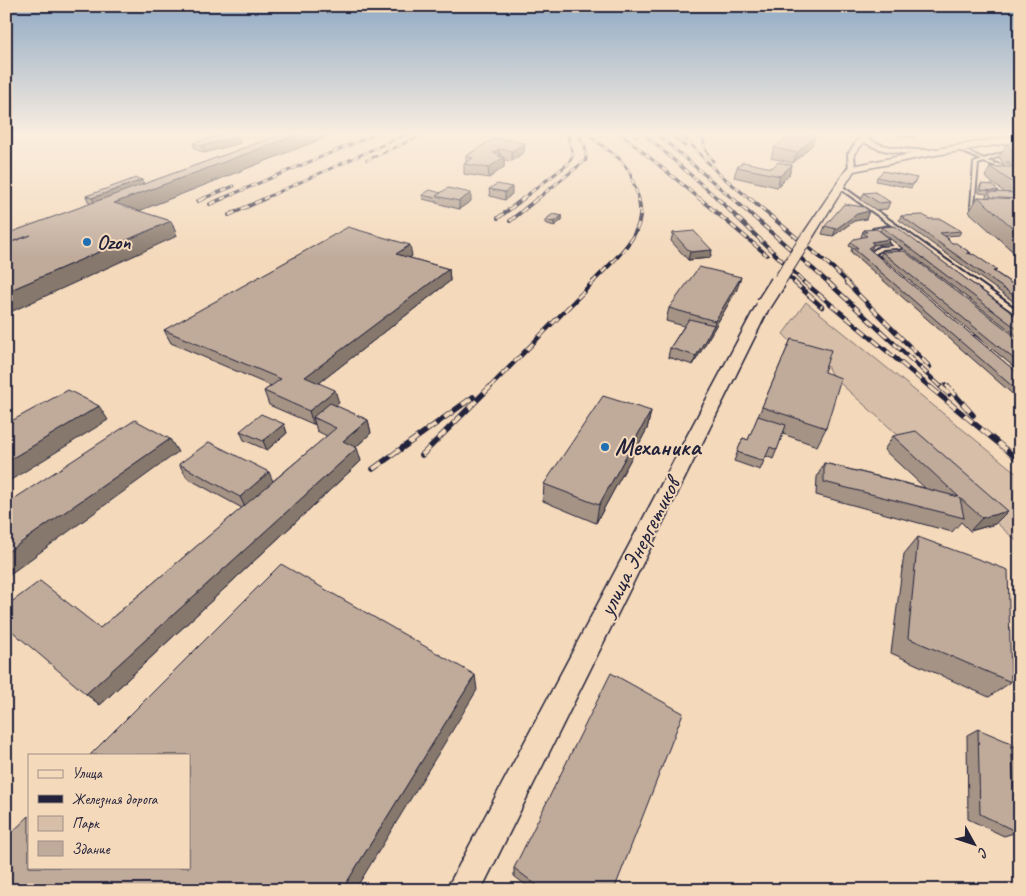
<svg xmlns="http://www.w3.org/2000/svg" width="1026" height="896" font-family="Caveat,sans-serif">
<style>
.green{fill:#d6bea8;stroke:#7c7072}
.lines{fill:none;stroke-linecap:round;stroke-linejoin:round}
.lane-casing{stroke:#22223b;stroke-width:4}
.street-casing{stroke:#22223b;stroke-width:4}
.secondary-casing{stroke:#22223b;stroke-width:3}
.lane{fill:#f4d9bb;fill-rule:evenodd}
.street{fill:#f4d9bb;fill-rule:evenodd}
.secondary{fill:#f4d9bb;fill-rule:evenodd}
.rail-far3-casing{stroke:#22223b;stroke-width:3}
.rail-far2-casing{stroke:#22223b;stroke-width:4}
.rail-far1-casing{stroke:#22223b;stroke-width:4.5}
.rail-casing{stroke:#22223b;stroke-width:5.5}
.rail-far3{stroke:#f4d9bb;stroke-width:2;stroke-dasharray:5.5;stroke-linecap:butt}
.rail-far2{stroke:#f4d9bb;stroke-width:2.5;stroke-dasharray:7;stroke-linecap:butt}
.rail-far1{stroke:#f4d9bb;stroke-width:3;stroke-dasharray:9;stroke-linecap:butt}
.rail{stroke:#f4d9bb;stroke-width:4;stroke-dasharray:11;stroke-linecap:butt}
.secondary-bridge-far1-casing{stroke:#22223b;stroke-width:14;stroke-linecap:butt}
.secondary-bridge-casing{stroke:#22223b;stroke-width:18;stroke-linecap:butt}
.secondary-bridge-far1{stroke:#f4d9bb;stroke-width:12}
.secondary-bridge{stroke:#f4d9bb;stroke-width:15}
.wall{fill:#a59385;stroke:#22223b}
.shaded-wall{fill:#86786c;stroke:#22223b}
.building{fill:#c0ab9b;stroke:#22223b}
.poi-dot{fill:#1f6fb2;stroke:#f4d9bb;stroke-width:2}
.labels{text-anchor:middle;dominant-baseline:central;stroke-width:4;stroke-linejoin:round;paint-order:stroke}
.far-poi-label{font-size:20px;font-weight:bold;fill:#22223b;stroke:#f4d9bb;text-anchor:start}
.poi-label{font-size:24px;font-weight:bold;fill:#22223b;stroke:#f4d9bb;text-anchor:start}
.street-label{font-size:24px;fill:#22223b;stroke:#f4d9bb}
</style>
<rect width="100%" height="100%" fill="#f4d9bb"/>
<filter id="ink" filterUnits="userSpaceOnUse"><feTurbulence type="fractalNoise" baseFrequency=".02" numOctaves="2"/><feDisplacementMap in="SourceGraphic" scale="10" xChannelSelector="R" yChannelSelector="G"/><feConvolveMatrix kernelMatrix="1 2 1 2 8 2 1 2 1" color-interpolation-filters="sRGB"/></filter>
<g filter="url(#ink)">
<!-- green -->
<polygon class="green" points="806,302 1020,476 1020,544 832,376 827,366 810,361 783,334"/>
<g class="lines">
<defs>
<g id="lane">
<polygon points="956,147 958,147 984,159 1003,153 1020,151 1020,153 1003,155 987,161 1004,166 1020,169 1020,171 1002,168 984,162 978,164 974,206 971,207 974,163 981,160 956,149"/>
<polygon points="838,185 840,185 1020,312 1020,317 838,187"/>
<polygon points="890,226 891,226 891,228 879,230 901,248 899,249 897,248 882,249 875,254 880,258 876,259 870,255 870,253 879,247 894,246 873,229"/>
<polygon points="975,336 1020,371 1020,376 973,339 972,338"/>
</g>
<path id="street" d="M863 133H870L868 139C890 151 914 150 938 150L941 152 938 154C912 154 886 155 864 142L854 154 855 169 849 170 848 154Z"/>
<g id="secondary">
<polygon points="1020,135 1020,141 924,157 854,171 811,240 803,240 801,237 848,167 924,151"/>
<polygon points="764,300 771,304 481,890 446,890 757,304"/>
</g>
</defs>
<!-- lane casing -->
<use href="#lane" class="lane-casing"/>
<!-- street casing -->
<use href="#street" class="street-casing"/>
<!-- secondary casing -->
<use href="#secondary" class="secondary-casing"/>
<!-- lane -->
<use href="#lane" class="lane"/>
<!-- street -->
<use href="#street" class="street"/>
<!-- secondary -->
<use href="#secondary" class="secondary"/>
<defs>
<g id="rail-far3">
<polyline points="586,133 621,160 630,173 639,199"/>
<polyline points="620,133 700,199"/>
<polyline points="633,133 637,136"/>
<polyline points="643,133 718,199"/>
<polyline points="656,133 733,199"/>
<polyline points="669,133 685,146"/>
<polyline points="680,133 718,173 750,199"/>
<polyline points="702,133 705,149 713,161"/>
<polyline points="367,160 427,133"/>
<polyline points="202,199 234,186"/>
<polyline points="221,199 378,133"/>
<polyline points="263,199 409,133"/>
<polyline points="522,199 568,164 573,155 567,133"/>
<polyline points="537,199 586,160 585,146 577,133"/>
</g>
<g id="rail-far2">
<polyline points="699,198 767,255"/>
<polyline points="717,198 805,283"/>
<polyline points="732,198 829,283"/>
<polyline points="749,198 833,268 848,283"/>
<polyline points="198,201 205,198"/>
<polyline points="210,204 224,198"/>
<polyline points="229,215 266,198"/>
<polyline points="498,218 524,198"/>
<polyline points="510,221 538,198"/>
<polyline points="784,272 796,283"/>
<path d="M592 283C613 260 650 233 638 198"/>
</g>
<g id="rail-far1">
<polyline points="794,282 822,307"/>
<polyline points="804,282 931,388"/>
<polyline points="828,282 942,388"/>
<polyline points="846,282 930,367"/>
<polyline points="946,385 949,388"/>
<polyline points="489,388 593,282"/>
</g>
<g id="rail">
<polyline points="930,387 1020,461"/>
<polyline points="941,387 949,394"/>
<polyline points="948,387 973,415"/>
<polyline points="422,455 490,387"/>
<polyline points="373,469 473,397"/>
</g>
</defs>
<!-- rail-far3 casing -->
<use href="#rail-far3" class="rail-far3-casing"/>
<!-- rail-far2 casing -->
<use href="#rail-far2" class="rail-far2-casing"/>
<!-- rail-far1 casing -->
<use href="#rail-far1" class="rail-far1-casing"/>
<!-- rail casing -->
<use href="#rail" class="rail-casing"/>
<!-- rail-far3 -->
<use href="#rail-far3" class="rail-far3"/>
<!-- rail-far2 -->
<use href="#rail-far2" class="rail-far2"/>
<!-- rail-far1 -->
<use href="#rail-far1" class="rail-far1"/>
<!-- rail -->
<use href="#rail" class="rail"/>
<defs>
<polyline id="secondary-bridge-far1" points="778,283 807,237"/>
<polyline id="secondary-bridge" points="764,304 778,282"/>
</defs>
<!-- secondary-bridge-far1 casing -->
<use href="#secondary-bridge-far1" class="secondary-bridge-far1-casing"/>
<!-- secondary-bridge casing -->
<use href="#secondary-bridge" class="secondary-bridge-casing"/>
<!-- secondary-bridge-far1 -->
<use href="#secondary-bridge-far1" class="secondary-bridge-far1"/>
<!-- secondary-bridge -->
<use href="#secondary-bridge" class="secondary-bridge"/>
</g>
<!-- wall -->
<g class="wall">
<polygon points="285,133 334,133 334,134 138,211 171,221 177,236 89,203 86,196 144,184"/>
<polygon points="901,133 918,133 914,138 899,136"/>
<polygon points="495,138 524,152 512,161 504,160 504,167 489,178 464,174 464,164 466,162 466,156"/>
<polygon points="1020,140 1020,258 969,212 978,197 985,198 987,194 979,193 979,188 981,184 998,191 996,192 1005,193 985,177 990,167 1003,167 1004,165 999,157 1007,144"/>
<polygon points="193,143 240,143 204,153 195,149"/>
<polygon points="812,145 793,163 771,158 774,148"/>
<polygon points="792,165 789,175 777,187 734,177 737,167 772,168"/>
<polygon points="877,177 917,178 911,188 876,181"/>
<polygon points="489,189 512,194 505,200 490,196"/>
<polygon points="441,193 471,201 459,209 436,203 436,201 435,202 423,199 422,195"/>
<polygon points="864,193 890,202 887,209 876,210 861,200"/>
<polygon points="869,211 866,219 854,221 833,236 822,234 825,226"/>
<polygon points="562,216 562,220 554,226 545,223 545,220"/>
<polygon points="901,216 929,219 961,231 959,235 945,236 949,239 949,240 952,243 971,253 970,254 997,270 995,272 1020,289 1020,306 899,220"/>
<polygon points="882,227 1020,319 1020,338 880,231"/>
<polygon points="864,230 890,239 888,243 873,245 872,248 870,250 1020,375 1020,398 1017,398 851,252 852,248 849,246 851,242 862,237 861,236"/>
<polygon points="673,233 712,250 710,258 688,260 671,241"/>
<polygon points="882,252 1020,340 1020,372 880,256"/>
<polygon points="412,256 410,258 449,269 450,281 319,383 339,403 336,406 368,420 371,433 356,447 361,461 100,705 86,694 100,628 242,508 187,478 179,464 273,481 327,436 317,431 315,424 313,424 269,405 264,391 271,386 171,343 164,330"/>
<polygon points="737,289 693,365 668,357 670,348 684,326 666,321 669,308"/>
<polygon points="791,339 824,372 826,428 817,446 783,434 773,459 766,456 760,470 734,461 743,438 748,440"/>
<polygon points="651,411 647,429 596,523 543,501 544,484"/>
<polygon points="284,424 287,433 267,450 244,440 240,431"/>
<polygon points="893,436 995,524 970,531 961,522 952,532 816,495 817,477 824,463 925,488 884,450"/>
<polygon points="918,537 1011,682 989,697 891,653 904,554"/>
<polygon points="978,729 1012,747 1018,744 1020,744 1020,784 1014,782 1017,832 1004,836 968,819 967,735"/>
<polygon points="514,868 614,890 532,890 514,876"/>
</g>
<!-- shaded-wall -->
<g class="shaded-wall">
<polygon points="302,133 334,133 334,134 121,218 114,203"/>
<polygon points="815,136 812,145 793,163 797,153"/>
<polygon points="238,137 240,143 204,153 201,146"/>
<polygon points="525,143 524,152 512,161 512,151"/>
<polygon points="499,149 499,155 501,154 501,159 504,157 504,167 489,178 488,168 493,153"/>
<polygon points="792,165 789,175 777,187 780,176"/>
<polygon points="142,180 146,187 96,205 92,198"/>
<polygon points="512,187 512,194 505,200 505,192"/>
<polygon points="471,193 471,201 459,209 459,201"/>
<polygon points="869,211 866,219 854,221 833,236 836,229 857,214"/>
<polygon points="562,216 562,220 554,226 554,222"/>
<polygon points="171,221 177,236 6,314 6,292"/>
<polygon points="890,239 888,243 873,245 872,248 866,252 871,242"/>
<polygon points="410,245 412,256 398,266 396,254"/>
<polygon points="712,250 710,258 688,260 690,252"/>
<polygon points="449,269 450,281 309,391 305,377"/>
<polygon points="741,277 737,289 693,365 696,356 714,325 715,321"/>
<polygon points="335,390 339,403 318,420 313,417 315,424 313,424 309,411"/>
<polygon points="99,406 108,420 6,483 6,462"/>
<polygon points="651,411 647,429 596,523 599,505"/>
<polygon points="368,420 371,433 347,455 343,441"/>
<polygon points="284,424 287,433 267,450 263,441"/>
<polygon points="170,439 178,452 6,577 6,553"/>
<polygon points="357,448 361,461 100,705 86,694"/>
<polygon points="269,472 275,486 247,511 240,497"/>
<polygon points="1008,511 995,524 970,531 982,518"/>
<polygon points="475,675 477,690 355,890 342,890"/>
</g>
<!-- building -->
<g class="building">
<polygon points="229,133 238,137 201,146 193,143"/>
<polygon points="285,133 302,133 114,203 171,221 6,292 6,244 31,235 6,244 6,234"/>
<polygon points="792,133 798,133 815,136 797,153 774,148"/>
<polygon points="495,138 525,143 512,151 499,149 493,153 501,154 498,156 504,157 488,168 464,164 473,158 466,156"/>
<polygon points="1020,140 1020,153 1012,152 1007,144"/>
<polygon points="743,162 772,168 778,162 792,165 780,176 737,167"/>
<polygon points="1006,162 1020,163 1020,183 1012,182 990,167 1014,167"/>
<polygon points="883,171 917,178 912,185 877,177"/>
<polygon points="136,178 142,180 92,198 86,196"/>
<polygon points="497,184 512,187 505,192 489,189"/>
<polygon points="981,184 993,185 998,191 981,190"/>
<polygon points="448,188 471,193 459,201 436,196"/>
<polygon points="430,190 441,193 436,196 436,197 435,198 422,195"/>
<polygon points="875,192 890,202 879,203 864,193"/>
<polygon points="988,192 1020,193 1020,199 992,198"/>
<polygon points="978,197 1020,199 1020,234"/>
<polygon points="844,204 864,207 869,211 857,214 836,229 825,226"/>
<polygon points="553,214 562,216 554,222 545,220"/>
<polygon points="923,215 929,219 941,219 961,231 940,233 949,239 947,239 952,243 956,243 971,253 967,253 975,255 997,270 993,271 1020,289 1020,300 901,216"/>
<polygon points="895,226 1020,319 1020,331 882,227"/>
<polygon points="348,227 410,245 396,254 449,269 305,377 335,390 309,411 264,391 281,379 164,330"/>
<polygon points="877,229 890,239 871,242 874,244 868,248 1020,375 1020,393 853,248 858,248 851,242 854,239 867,236 862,232 867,232 864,230"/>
<polygon points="694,231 712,250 690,252 673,233"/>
<polygon points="904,251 1020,340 1020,364 882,252"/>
<polygon points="699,267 741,277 715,321 669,308"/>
<polygon points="689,319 714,325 696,356 670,348"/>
<polygon points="791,339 831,350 824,372 841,378 826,428 762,407"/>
<polygon points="68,390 99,406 6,462 6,424"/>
<polygon points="603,396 651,411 599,505 544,484"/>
<polygon points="330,403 368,420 343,441 357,448 86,694 6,626 6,606 40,581 100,628 336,428 313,417"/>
<polygon points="261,414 284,424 263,441 240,431"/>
<polygon points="758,416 786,425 777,450 770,447 764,461 737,452 743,438 748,440"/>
<polygon points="135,420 170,439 6,553 6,504"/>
<polygon points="916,431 1008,511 982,518 960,498 964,518 824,482 824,463 959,497 893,436"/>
<polygon points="209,442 269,472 240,497 179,464"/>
<polygon points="918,537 1008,570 1011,682 908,638"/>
<polygon points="281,564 475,675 342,890 6,890 6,838 29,816 29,867 189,867 189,755 90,755"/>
<polygon points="611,673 683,713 614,890 543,890 514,868"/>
<polygon points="978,729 1011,743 1017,832 980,814"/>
<polygon points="1018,744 1020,744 1020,770"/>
</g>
</g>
<!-- sky -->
<linearGradient id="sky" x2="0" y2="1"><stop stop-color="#90aac5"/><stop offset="0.52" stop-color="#faeee0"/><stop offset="1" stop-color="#faeee0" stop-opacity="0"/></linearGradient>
<rect width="1026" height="258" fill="url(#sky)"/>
<!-- markers -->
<g class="poi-dot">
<circle cx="87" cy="242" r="5"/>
<circle cx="605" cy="447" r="5"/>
</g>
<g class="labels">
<!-- far-poi labels -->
<g class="far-poi-label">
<text x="97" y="242">Ozon</text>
</g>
<!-- poi labels -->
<g class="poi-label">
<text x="615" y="447">Механика</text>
</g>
<!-- street labels -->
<g class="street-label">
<text transform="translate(639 547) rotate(-63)">улица Энергетиков</text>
</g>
</g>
<!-- margin -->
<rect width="1026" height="896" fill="none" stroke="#f4d9bb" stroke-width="25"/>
<rect x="12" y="12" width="1001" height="871" fill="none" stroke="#22223b" stroke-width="2" filter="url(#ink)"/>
<!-- legend -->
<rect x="28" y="754" width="162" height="115" fill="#f4d9bb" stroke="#a09088"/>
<rect x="38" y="770" width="25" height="8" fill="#f4d9bb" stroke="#a09088"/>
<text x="72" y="778" font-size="15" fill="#22223b">Улица</text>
<rect x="38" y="795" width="25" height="8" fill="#22223b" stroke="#a09088"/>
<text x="72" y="804" font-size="15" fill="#22223b">Железная дорога</text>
<rect x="38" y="816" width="25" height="15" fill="#d6bea8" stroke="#a09088"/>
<text x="72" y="828" font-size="15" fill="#22223b">Парк</text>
<rect x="38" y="841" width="25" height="15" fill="#c0ab9b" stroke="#a09088"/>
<text x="72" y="854" font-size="15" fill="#22223b">Здание</text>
<!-- north arrow -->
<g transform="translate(974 844) rotate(130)" stroke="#f4d9bb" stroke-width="4" paint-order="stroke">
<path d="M0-4L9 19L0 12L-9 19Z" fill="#22223b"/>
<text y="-8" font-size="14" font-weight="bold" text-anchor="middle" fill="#22223b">С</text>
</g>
</svg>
